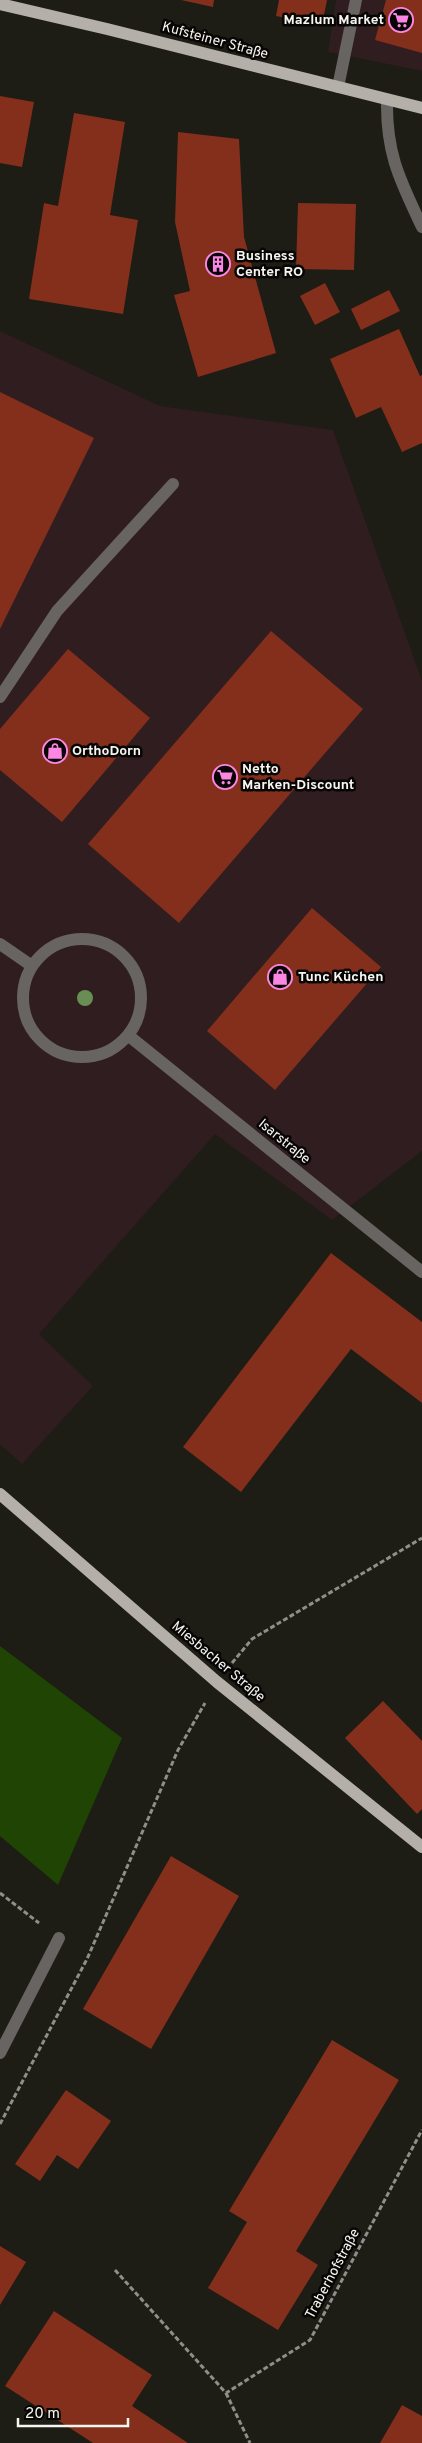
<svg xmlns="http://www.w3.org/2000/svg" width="422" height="2443" font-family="Overpass,sans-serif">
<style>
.commercial{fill:#301d1f}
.green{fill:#1f4403}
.building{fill:#832f1c}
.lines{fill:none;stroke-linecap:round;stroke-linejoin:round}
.path{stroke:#8f8e88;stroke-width:3;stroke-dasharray:5 2.5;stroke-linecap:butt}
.minor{stroke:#676461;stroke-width:12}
.major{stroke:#b4afa8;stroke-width:12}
.tree{fill:#698e53}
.labels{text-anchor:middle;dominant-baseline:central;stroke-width:5;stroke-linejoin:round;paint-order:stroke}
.poi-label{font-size:14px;font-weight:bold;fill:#f6f5f0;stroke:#070605;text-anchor:start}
.street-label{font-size:14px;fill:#f6f5f0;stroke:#070605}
</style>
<rect width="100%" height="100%" fill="#1d1c15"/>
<!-- commercial -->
<g class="commercial">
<polygon points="336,0 422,0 422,71 328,52"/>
<polygon points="0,331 160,406 333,430 422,681 422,1151 332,1220 215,1134 39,1334 93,1386 22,1464 0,1444"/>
</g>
<!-- green -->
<polygon class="green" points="0,1646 122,1738 58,1885 0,1836"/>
<!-- building -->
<g class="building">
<polygon points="181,0 214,0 213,7"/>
<polygon points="279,0 327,0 322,25 276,16"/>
<polygon points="386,0 422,0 422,53 375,40"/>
<polygon points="0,96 34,102 22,167 0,163"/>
<polygon points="74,113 125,122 110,215 138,220 123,314 29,299 44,203 58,206"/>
<polygon points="178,132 239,139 244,237 276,353 198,377 174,295 190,291 175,222"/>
<polygon points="298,203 356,204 354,270 296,269"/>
<polygon points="325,283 340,312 315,325 300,296"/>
<polygon points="389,290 400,311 361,330 351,309"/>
<polygon points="399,329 420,376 422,375 422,443 402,452 381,407 356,418 330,359"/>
<polygon points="0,392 94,438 0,629"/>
<polygon points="271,631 363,709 179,923 88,844"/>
<polygon points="68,649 150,718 62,822 0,770 0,729"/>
<polygon points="312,908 381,967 275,1090 207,1031"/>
<polygon points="331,1253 422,1322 422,1403 351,1349 241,1492 183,1447"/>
<polygon points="383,1701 422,1741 422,1809 417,1814 345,1738"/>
<polygon points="171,1856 239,1896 151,2049 83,2009"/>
<polygon points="332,2040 399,2080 296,2251 318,2265 278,2330 208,2288 247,2222 229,2211"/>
<polygon points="66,2090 111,2121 78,2169 57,2155 40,2181 15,2164"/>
<polygon points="0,2246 26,2262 0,2305"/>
<polygon points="54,2311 152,2375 132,2406 188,2443 93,2443 5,2386"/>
<polygon points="402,2405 422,2416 422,2443 380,2443"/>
</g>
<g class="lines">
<!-- path -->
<g class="path">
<polyline points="232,1663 252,1639 422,1538"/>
<polyline points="0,1893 39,1923"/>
<polyline points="0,2124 87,1959 178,1750 205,1703"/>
<polyline points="115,2270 226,2393 310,2340 422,2130"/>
<polyline points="226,2393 250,2443"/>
</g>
<!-- minor -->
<g class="minor">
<polyline points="338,87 356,0"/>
<path d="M387 100C386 154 400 180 422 227"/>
<polyline points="0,697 57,611 173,484"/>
<circle cx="82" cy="998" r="59"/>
<polyline points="0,944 32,966"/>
<polyline points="129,1036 422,1272"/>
<polyline points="0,2053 59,1938"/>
</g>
<!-- major -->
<g class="major">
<polyline points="0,4 107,29 422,108"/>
<polyline points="0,1494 217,1682 422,1847"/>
</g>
</g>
<!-- trees -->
<circle class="tree" cx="85" cy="998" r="8"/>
<!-- icons -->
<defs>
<symbol id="supermarket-ring" viewBox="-11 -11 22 22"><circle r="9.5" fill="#070605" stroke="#fc86e4" stroke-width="1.5"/><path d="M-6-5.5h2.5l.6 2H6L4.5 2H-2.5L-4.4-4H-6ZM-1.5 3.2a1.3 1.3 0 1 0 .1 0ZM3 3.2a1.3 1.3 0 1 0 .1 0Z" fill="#fc86e4"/></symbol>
<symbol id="building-ring" viewBox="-11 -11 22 22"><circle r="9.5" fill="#070605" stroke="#fc86e4" stroke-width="1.5"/><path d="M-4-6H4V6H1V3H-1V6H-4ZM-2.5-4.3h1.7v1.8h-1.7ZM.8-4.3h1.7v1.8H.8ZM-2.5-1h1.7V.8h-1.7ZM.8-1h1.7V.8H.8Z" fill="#fc86e4"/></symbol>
<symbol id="shop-ring" viewBox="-11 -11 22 22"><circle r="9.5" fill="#070605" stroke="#fc86e4" stroke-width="1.5"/><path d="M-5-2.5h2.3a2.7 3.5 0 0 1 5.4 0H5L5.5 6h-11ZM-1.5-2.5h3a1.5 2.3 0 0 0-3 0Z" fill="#fc86e4"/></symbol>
</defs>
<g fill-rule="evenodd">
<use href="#supermarket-ring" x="387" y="6" width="28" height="28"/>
<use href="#building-ring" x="204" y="250" width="28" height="28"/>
<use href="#shop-ring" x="41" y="737" width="28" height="28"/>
<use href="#supermarket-ring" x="211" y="763" width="28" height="28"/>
<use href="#shop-ring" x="266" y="963" width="28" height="28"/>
</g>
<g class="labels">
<!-- poi labels -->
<g class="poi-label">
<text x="384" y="20" text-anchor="end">Mazlum Market</text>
<text x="236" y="256">Business<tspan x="236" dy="16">Center RO</tspan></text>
<text x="72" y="751">OrthoDorn</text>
<text x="242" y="769">Netto<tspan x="242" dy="16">Marken-Discount</tspan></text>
<text x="298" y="977">Tunc Küchen</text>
</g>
<!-- street labels -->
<g class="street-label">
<text transform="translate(215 41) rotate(15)">Kufsteiner Straße</text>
<text transform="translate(284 1142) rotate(39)">Isarstraße</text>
<text transform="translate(218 1662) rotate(40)">Miesbacher Straße</text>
<text transform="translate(333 2274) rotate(-62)">Traberhofstraße</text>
</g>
</g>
<!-- scale -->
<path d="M18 2418v8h110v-8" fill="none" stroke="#f6f5f0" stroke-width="2.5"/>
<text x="25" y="2418" font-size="15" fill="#f6f5f0" stroke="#070605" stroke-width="4" paint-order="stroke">20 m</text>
</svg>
